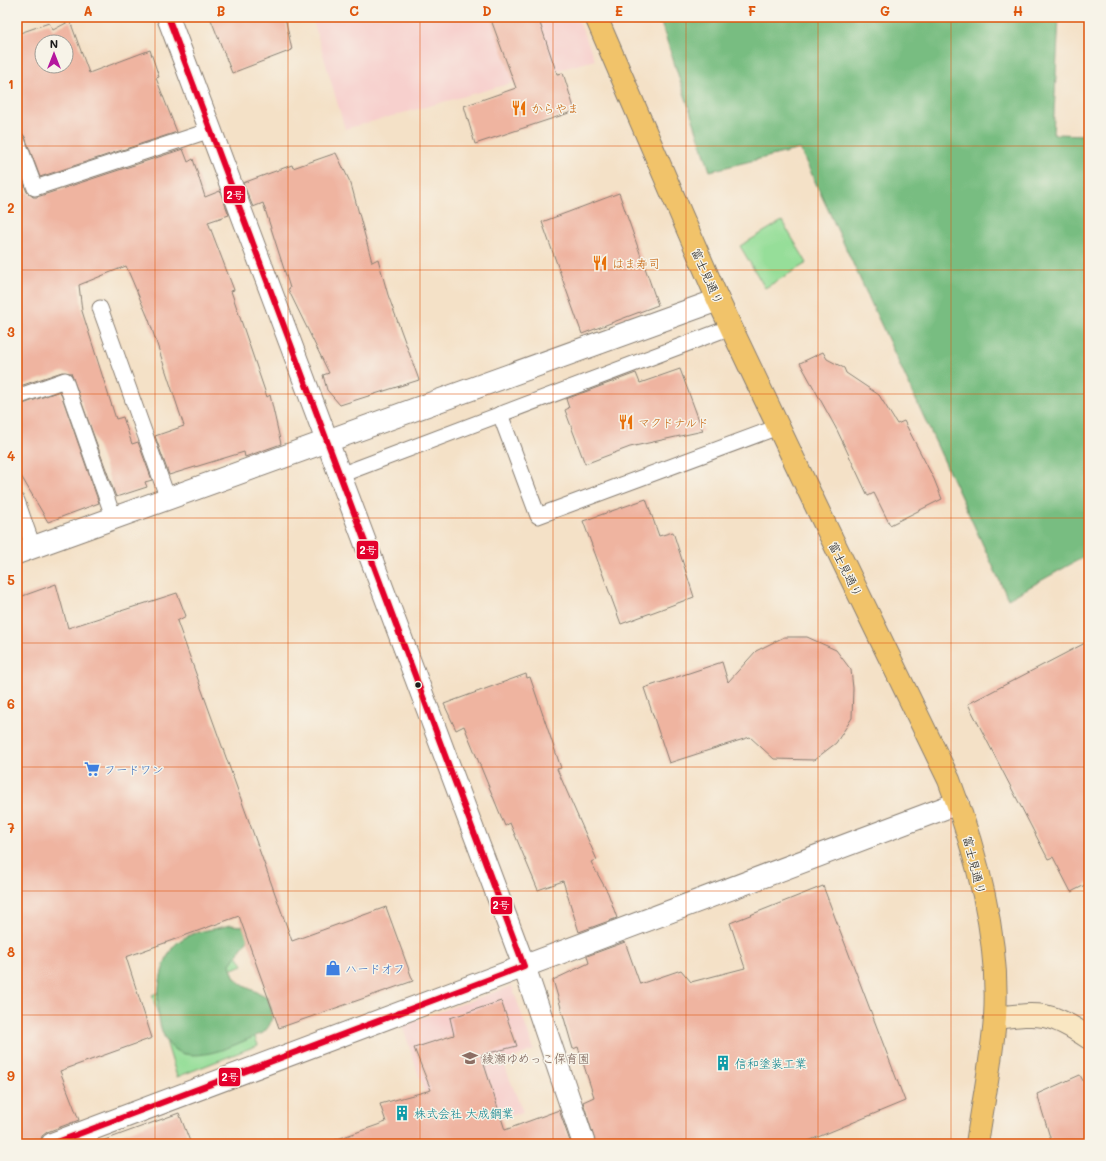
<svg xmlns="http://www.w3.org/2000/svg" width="1106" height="1161" font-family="Mali,'Klee One',sans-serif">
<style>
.built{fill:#f7d0cd}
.green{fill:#96de99;stroke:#597d5a}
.forest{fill:#78bd81;stroke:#4a6c4e}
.building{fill:#efb4a0;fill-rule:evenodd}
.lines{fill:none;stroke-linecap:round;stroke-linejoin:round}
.lane-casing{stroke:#887e72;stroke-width:17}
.street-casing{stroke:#887e72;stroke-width:24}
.secondary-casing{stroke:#887e72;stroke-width:24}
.primary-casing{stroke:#887e72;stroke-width:24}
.lane{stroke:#fff;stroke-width:15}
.street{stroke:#fff;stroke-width:22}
.secondary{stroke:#f9e7c3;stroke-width:22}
.primary{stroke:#f1c36a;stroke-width:22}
.bus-1-casing{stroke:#f7f3e8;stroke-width:9}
.bus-1{stroke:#e4002b;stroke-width:6}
.grid{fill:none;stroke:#de560d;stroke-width:1;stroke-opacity:0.55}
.bus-dot{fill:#1c1c1c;stroke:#f7f3e8;stroke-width:1.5}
.labels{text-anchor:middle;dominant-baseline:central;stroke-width:3;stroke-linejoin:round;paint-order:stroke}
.food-label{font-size:12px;fill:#c56008;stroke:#f7f3e8;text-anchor:start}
.street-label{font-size:12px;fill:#1c1c1c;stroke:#f7f3e8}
.shop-label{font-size:12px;fill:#366cbe;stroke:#f7f3e8;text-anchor:start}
.education-label{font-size:12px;fill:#785e54;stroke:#f7f3e8;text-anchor:start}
.culture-label{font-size:12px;fill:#0d838f;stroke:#f7f3e8;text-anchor:start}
.line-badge{stroke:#f7f3e8;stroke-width:1.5}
.badge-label{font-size:11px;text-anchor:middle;font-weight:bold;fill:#fff}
.neatline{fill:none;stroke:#de560d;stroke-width:1.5}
.grid-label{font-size:13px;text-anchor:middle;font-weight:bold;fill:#de560d}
</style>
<rect width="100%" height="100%" fill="#f7f3e8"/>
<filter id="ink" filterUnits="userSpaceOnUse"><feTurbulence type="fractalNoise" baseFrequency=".025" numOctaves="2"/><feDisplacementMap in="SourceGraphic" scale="8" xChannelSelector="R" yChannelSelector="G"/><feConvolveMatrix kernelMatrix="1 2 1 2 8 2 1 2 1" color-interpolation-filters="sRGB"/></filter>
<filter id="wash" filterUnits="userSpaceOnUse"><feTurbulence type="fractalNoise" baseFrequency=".012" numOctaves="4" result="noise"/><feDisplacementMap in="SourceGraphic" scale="16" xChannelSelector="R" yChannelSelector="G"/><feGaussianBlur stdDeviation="0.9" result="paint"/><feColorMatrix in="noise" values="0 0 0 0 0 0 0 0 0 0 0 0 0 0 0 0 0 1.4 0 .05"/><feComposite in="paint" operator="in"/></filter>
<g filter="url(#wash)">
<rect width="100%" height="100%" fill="#f4e1c7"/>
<!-- built -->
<g class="built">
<polygon points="312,17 577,17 595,60 345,129"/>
<polygon points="512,986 534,1050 503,1062 523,1112 440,1138 402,1025"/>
</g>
<!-- green -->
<g class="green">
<polygon points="782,221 807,263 765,288 740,246"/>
<polygon points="232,946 243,965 229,970 258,1045 177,1077 152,995 196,978"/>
</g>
<!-- forest -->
<g class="forest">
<polygon points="659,17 1059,17 1053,134 1089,135 1089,554 1008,599 800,149 710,171"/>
<path d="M230 925 243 926 249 938 230 964C235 988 250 987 267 997 273 1011 275 1022 263 1033 240 1042 210 1059 185 1054 146 1047 154 961 178 942 193 930 213 930 230 925Z"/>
</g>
<g id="blocks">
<!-- building -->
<g class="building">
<polygon points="210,17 285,17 292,50 232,73"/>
<polygon points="490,17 538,17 557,74 563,73 575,111 475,144 464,106 516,88"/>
<path d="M70 21 89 73 150 50 159 77 156 78 177 132 40 177 25 137 22 133 17 131V34L49 23 53 30ZM42 42H66V66H42Z"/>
<polygon points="183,149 188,162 193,159 205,197 220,191 229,215 208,222 234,290 231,291 267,397 270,395 281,444 245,457 244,452 169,475 155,436 184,426 149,320 126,266 79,285 82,311 116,419 123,417 132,444 138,442 152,480 145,482 147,487 116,497 71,373 62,372 17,387 17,166 27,192 33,197 37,197"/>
<polygon points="336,153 351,184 372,262 378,259 388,295 419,380 340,405 327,390 323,375 329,373 288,289 290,288 263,203 253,207 243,183 292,165 293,168"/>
<polygon points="619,193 658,305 582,334 542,222"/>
<polygon points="823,352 827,359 844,368 846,373 879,395 897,424 904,421 934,479 942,499 890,525 874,493 868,496 837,430 800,363"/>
<polygon points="680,369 703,431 630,447 585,464 565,410 569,408 566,399 636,373 640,383"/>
<polygon points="60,391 99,503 48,522 17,469 17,406"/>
<polygon points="646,499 659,536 673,532 694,597 621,624 583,521"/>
<polygon points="56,584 68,628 177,593 186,616 177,621 292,941 386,907 413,981 279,1028 239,916 126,957 152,1038 60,1071 79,1120 47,1132 42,1136 40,1144 17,1144 17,598"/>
<polygon points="784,637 807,637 836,650 851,670 853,688 852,718 836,743 814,760 774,759 750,737 669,763 644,688 722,662 728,682 756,651"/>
<polygon points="1089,641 1089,883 1071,892 1053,857 1048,859 968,704"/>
<polygon points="526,674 527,678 530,677 561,768 557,769 597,860 591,862 608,893 617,918 579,932 563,881 538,890 510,823 505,826 464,726 456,730 444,704"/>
<polygon points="823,886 905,1101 801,1144 596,1144 583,1102 594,1097 578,1047 573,1049 553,980 589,963 587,956 625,942 640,984 681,970 691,982 745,968 730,923"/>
<polygon points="501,1001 517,1046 481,1055 505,1130 559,1110 571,1144 336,1144 335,1140 386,1122 380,1104 431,1090 414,1048 454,1035 450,1018"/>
<polygon points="1080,1075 1089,1092 1089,1137 1074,1144 1052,1144 1037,1094"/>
<polygon points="179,1113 191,1144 102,1144 102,1141"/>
</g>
</g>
</g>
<g filter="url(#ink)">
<use href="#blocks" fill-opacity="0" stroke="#887e72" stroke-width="1"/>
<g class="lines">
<defs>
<g id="lane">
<polyline points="17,140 35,188 211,130"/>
<polyline points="100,308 168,499"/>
<polyline points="17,397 65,380 114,519"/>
<polyline points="500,414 538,516 778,427"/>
<polyline points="340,475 731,327"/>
<polyline points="17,501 33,547"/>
</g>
<g id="street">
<polyline points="168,17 524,966 584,1144"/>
<polyline points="17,553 718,300"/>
<polyline points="52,1144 958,803"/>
</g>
<path id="secondary" d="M995 1018C1039 1013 1050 1011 1089 1038"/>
<path id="primary" d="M596 17 718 300 816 506 949 780C977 854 1000 938 995 1017 992 1060 983 1102 977 1144"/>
</defs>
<!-- lane casing -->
<use href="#lane" class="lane-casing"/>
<!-- street casing -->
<use href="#street" class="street-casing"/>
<!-- secondary casing -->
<use href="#secondary" class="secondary-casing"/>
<!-- primary casing -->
<use href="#primary" class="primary-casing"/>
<!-- lane -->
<use href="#lane" class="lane"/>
<!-- street -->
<use href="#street" class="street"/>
<!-- secondary -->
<use href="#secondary" class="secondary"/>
<!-- primary -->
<use href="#primary" class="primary"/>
<defs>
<polyline id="bus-1" points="52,1144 524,966 168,17"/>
</defs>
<!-- bus-1 casing -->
<use href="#bus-1" class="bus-1-casing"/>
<!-- bus-1 -->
<use href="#bus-1" class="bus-1"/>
</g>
</g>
<!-- grid -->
<path class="grid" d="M155 17V1144M288 17V1144M420 17V1144M553 17V1144M686 17V1144M818 17V1144M951 17V1144M17 146H1089M17 270H1089M17 394H1089M17 518H1089M17 643H1089M17 767H1089M17 891H1089M17 1015H1089"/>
<!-- icons -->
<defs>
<symbol id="restaurant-bare" viewBox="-9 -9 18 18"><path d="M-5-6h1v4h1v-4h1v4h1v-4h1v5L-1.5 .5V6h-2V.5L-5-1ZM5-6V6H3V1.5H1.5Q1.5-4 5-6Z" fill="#e8710a" stroke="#f7f3e8" stroke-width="2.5" paint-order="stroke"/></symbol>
<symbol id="supermarket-bare" viewBox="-9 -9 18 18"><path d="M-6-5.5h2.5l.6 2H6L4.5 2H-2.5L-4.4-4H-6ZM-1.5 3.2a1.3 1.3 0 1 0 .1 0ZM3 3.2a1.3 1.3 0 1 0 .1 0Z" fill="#3f7fe0" stroke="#f7f3e8" stroke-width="2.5" paint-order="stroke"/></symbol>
<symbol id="shop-bare" viewBox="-9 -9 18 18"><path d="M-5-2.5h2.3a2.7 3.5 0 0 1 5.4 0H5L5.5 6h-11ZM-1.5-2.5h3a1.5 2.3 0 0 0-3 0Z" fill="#3f7fe0" stroke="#f7f3e8" stroke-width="2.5" paint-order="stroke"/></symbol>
<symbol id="school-bare" viewBox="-9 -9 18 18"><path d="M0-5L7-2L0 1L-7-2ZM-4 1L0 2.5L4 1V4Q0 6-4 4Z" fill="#8d6e63" stroke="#f7f3e8" stroke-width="2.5" paint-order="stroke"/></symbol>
<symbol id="building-bare" viewBox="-9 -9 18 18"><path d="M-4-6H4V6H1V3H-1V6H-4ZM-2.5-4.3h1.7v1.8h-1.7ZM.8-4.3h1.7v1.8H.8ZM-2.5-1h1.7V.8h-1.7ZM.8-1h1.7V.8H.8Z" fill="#0f9aa8" stroke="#f7f3e8" stroke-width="2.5" paint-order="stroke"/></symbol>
</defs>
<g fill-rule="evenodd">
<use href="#restaurant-bare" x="508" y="97" width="22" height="22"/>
<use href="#restaurant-bare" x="589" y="252" width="22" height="22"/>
<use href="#restaurant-bare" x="615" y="411" width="22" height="22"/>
<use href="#supermarket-bare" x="81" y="758" width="22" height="22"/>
<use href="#shop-bare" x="322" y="957" width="22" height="22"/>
<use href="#school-bare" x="459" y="1047" width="22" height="22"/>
<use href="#building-bare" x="712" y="1052" width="22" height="22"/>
<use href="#building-bare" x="391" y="1102" width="22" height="22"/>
</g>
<!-- markers -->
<circle class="bus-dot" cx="418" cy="685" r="3.5"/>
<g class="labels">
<!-- food labels -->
<g class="food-label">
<text x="531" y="108">からやま</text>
<text x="612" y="263">はま寿司</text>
<text x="638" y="422">マクドナルド</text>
</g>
<!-- street labels -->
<g class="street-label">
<text transform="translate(708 276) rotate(66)">富士見通り</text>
<text transform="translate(846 569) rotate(64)">富士見通り</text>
<text transform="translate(975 865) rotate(76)">富士見通り</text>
</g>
<!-- shop labels -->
<g class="shop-label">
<text x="104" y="769">フードワン</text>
<text x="345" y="968">ハードオフ</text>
</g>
<!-- education labels -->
<g class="education-label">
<text x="482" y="1058">綾瀬ゆめっこ保育園</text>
</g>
<!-- culture labels -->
<g class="culture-label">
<text x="735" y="1063">信和塗装工業</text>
<text x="414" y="1113">株式会社 大成鋼業</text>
</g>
</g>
<g class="line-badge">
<rect x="223" y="185" width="23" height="19" rx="4" fill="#e4002b"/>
<rect x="356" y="540" width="23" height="20" rx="4" fill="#e4002b"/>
<rect x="490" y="896" width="23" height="19" rx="4" fill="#e4002b"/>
<rect x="218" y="1067" width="23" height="20" rx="4" fill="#e4002b"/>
</g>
<g class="badge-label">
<text x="235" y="199">2号</text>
<text x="368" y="554">2号</text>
<text x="501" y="909">2号</text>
<text x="230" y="1081">2号</text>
</g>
<!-- margin -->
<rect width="1106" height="1161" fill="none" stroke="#f7f3e8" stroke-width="44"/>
<!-- north arrow -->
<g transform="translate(54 54)"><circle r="19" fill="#f7f3e8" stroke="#9f9d96"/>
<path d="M0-3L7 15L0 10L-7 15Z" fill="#b5179e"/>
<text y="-6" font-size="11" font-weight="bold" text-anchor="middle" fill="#1c1c1c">N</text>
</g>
<rect x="22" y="22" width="1062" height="1117" class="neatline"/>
<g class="grid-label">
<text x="88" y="16">A</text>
<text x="221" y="16">B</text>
<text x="354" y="16">C</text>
<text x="487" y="16">D</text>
<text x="619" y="16">E</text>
<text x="752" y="16">F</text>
<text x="885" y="16">G</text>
<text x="1018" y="16">H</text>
<text x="11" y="89">1</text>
<text x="11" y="213">2</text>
<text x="11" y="337">3</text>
<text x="11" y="461">4</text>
<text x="11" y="585">5</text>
<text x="11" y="709">6</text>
<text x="11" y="833">7</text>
<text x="11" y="957">8</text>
<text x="11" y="1081">9</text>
</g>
</svg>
